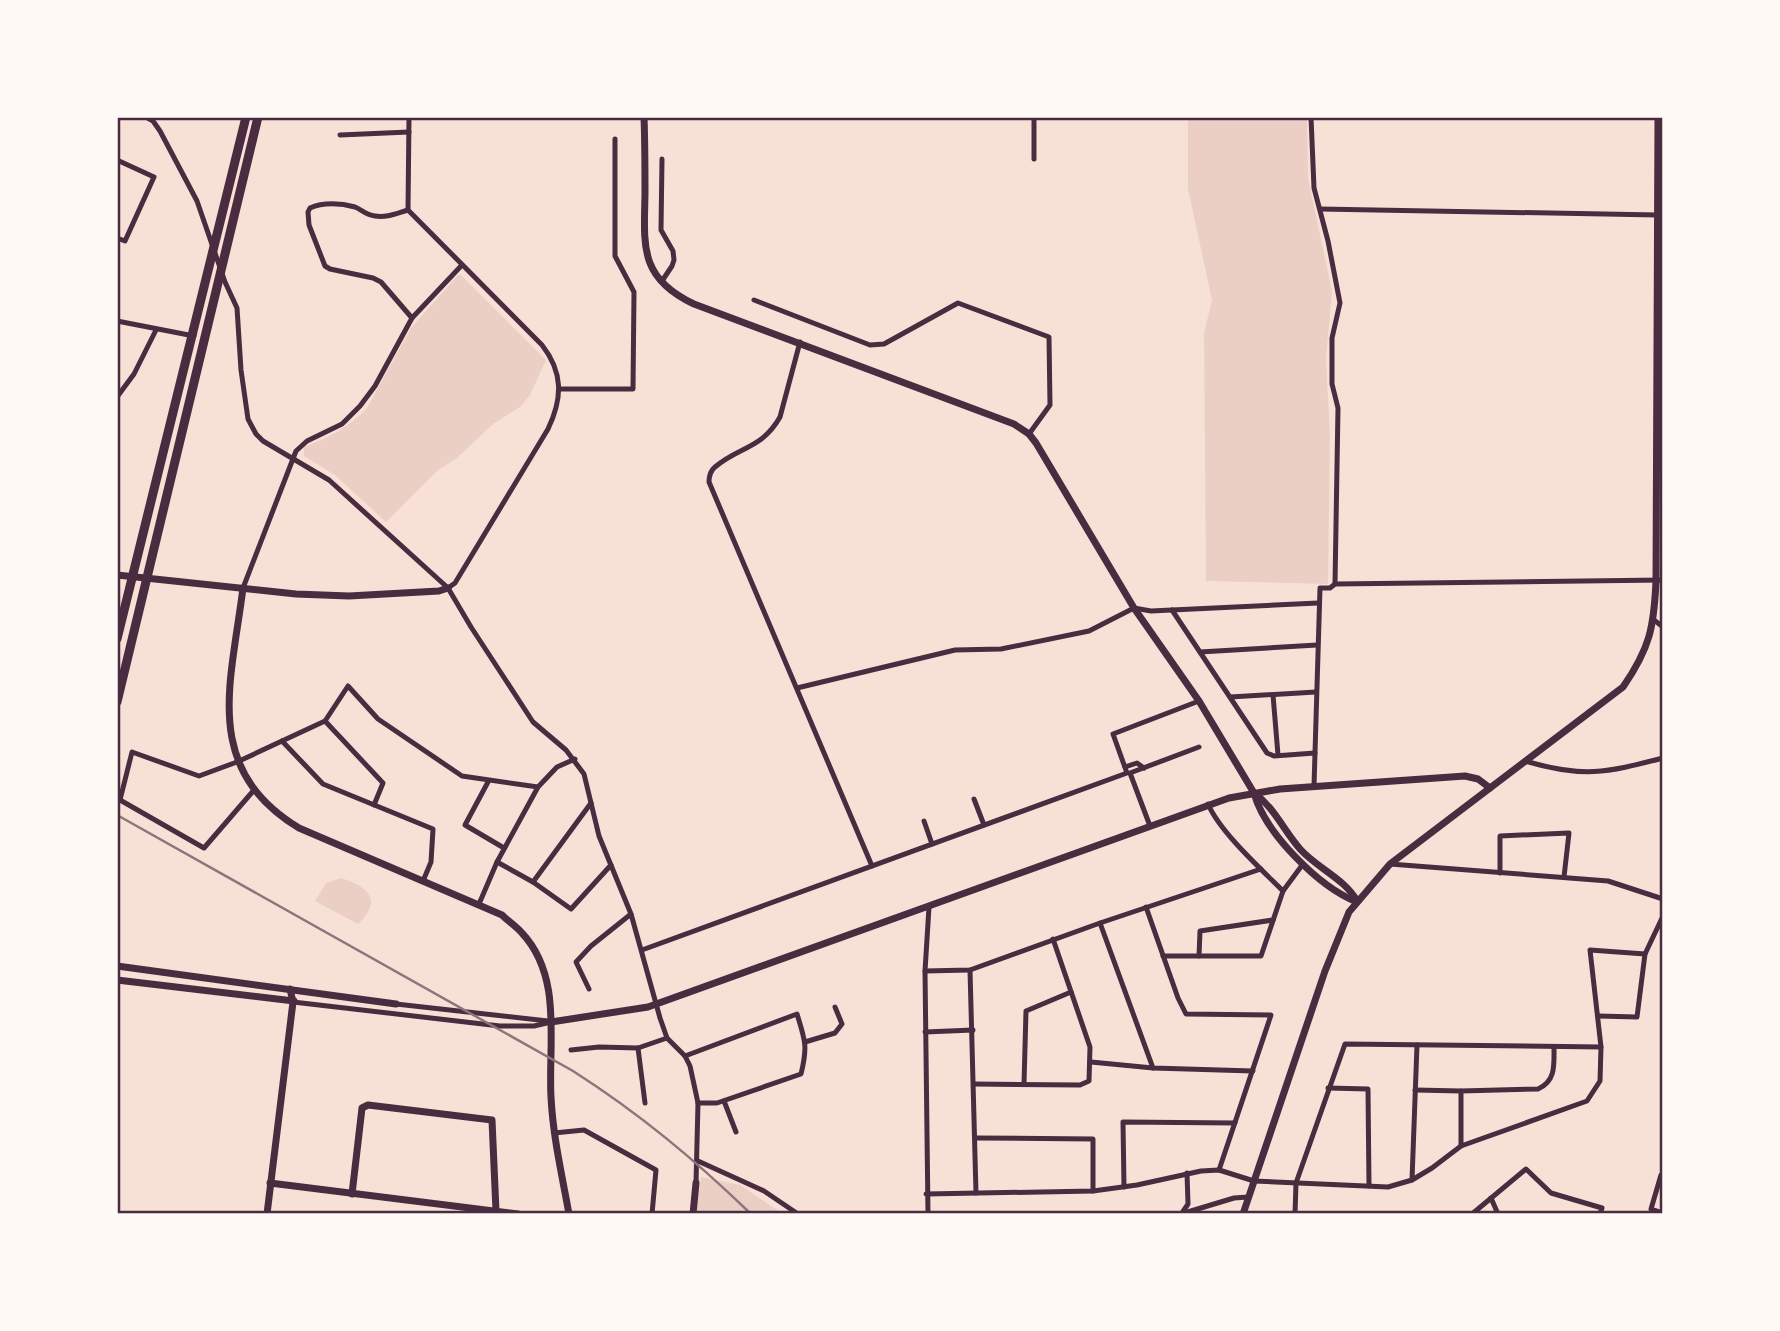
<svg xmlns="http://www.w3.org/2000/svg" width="1780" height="1331" font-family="'Sofia Sans Condensed',sans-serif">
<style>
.green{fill:#ebcfc5}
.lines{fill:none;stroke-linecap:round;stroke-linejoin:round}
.minor{stroke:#4a2c40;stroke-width:5}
.tertiary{stroke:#4a2c40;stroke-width:7}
.trunk{stroke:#4a2c40;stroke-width:9}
.rail{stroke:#8f747c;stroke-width:2.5}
.neatline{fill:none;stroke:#4a2c40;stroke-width:2.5}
</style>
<rect width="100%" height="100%" fill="#f7e1d7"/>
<!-- green -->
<g class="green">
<polygon points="1188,117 1307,117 1308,178 1332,291 1326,359 1330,436 1328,584 1206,581 1204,333 1212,300 1188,189"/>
<path d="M458 275H461L546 360 530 395 520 407 493 424 457 458 438 470 386 522 335 475 304 456V447C327 438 350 427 367 408L411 328Z"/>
<path d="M341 878C369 887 383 900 358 924L315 901 326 883Z"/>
<polygon points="701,1177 740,1185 783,1214 696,1214"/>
</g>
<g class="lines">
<!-- minor -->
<g class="minor">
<polyline points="146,117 153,121 160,131 197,201 225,282 237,308 241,370 248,419 256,434 263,441 329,480 448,588 471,627 533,722 566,750 584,774 599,836 631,914 660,1018 667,1038 685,1056 690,1066 698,1103 696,1183"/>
<path d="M409 117 408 210 542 345C563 372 563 398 548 429L455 583 448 588"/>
<polyline points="1311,117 1314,188 1328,241 1340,303 1332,338 1332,384 1338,408 1335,584"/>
<polyline points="340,135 409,132"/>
<polyline points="1034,159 1034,117"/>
<polyline points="117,160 154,177 125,241 117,238"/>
<polyline points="1320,209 1658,215"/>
<path d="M408 210C397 213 387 218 375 216 366 215 362 210 355 207 341 203 323 202 310 208L308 212 309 225 325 266 330 269 373 278 381 282 412 318"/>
<polyline points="662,281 672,266 674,260 673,251 661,230 662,159"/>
<polyline points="754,300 870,345 884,344 958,303 1049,337 1050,405 1029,434"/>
<polyline points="117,321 194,336"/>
<path d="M800 342 780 417C762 449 738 447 715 467 710 471 709 476 709 482L872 866"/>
<polyline points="560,389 633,389 634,292 615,256 615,139"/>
<polyline points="117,397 134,374 156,330"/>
<polyline points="243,588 296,451 307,441 342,424 360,406 375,386 412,318 462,265"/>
<polyline points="1172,610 1267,753 1274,756 1315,753"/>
<polyline points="1654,620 1663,627"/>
<polyline points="1200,652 1317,645"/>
<polyline points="797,688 955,650 1001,649 1089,631 1134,608 1151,611 1318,603"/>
<polyline points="1273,695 1278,755"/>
<polyline points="1230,697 1316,692"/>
<polyline points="325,721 383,783 374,805"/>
<polyline points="282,741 323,784 433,829 431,862 423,881"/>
<path d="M1525 761C1583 778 1605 773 1663 758"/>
<polyline points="1125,767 1137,763 1144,768"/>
<polyline points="488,782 465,825 504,848"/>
<polyline points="1314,786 1320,588 1330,588 1335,584 1663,580"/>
<polyline points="254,790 204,848 120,800 132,752 199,776 237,762 325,721 348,686 378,719 462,776 538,787"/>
<polyline points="974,799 984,825"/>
<path d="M1208 804C1220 832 1261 869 1283 891"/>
<polyline points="924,821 932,844"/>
<polyline points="1150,826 1130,773 1199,747"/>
<polyline points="497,862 533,882 571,909 611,865"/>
<polyline points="1390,864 1608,881 1663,899"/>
<polyline points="1500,873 1500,836 1569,833 1564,877"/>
<polyline points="533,882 591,803"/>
<polyline points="479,904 497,862 538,787 557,767 575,759"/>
<polyline points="1146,907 1178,998 1186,1014 1271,1015 1219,1170"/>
<polyline points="1100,923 1153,1068"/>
<polyline points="642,950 1127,773 1113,734 1199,701"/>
<polyline points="1163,956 1261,956 1283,891 1303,864"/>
<polyline points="1199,956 1200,931 1273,920"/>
<polyline points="970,970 976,1193"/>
<polyline points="925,971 970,970 1100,923 1261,869"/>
<polyline points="589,989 576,962 591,946 631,914"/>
<polyline points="293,1002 500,1026 534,1026 551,1022"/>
<polyline points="396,1004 548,1021"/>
<polyline points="1598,1016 1637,1017 1645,954 1663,916"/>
<polyline points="925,1032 973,1030"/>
<polyline points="805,1042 835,1033 842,1024 835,1007"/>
<polyline points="638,1048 645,1103"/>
<polyline points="571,1050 599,1047 638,1048 667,1038"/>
<path d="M685 1056 797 1014C805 1040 808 1046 801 1074L717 1103H698"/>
<polyline points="1091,1062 1153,1068 1253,1071"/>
<polyline points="974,1084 1080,1085 1089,1081 1090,1047 1053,939"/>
<polyline points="1024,1084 1026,1011 1071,992"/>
<polyline points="1328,1088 1368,1089 1369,1186"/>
<polyline points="1415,1090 1461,1091"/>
<polyline points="724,1101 736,1132"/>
<polyline points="554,1133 584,1130 656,1170 652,1214"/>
<polyline points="975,1138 1093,1139 1093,1191"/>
<path d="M1461 1146V1091L1538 1089C1556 1081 1554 1065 1554 1047"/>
<polyline points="698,1161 764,1191 798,1214"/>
<polyline points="1663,1176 1661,1175 1651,1209 1663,1213"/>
<polyline points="1412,1180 1417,1045"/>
<polyline points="1124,1187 1123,1122 1235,1123"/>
<polyline points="926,1194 1093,1191 1137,1185 1201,1171 1219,1170 1254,1181 1388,1187 1412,1180 1432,1168 1461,1146 1587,1101 1600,1081 1601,1047 1590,950 1645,954"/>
<polyline points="1491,1198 1498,1214"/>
<polyline points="1182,1213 1188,1204 1187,1173"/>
<polyline points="928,1214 925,971 929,907"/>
<polyline points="1181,1214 1234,1198 1248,1197"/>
<polyline points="1295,1214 1296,1183 1345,1044 1601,1047"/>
<polyline points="1472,1214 1526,1169 1551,1193 1602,1208 1600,1214"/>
</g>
<!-- tertiary -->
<g class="tertiary">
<path d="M644 117C645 143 645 168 645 194 644 246 639 278 694 304L1014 424 1029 434 1036 443 1134 608 1199 701 1254 793C1265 833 1319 887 1357 902"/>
<polyline points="117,575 296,594 349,596 439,591 448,588"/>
<path d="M243 588C231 684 201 768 299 828L502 915C508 921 516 926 522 933 563 977 548 1043 551 1097 553 1137 562 1175 569 1214"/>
<path d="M1254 793C1274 807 1284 831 1300 849 1317 868 1345 879 1357 901"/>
<polyline points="117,966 396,1004"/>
<polyline points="117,980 294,1001"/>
<polyline points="551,1022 648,1007 1229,798 1280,789 1465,776 1478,779 1490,788"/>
<polyline points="270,1183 518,1214"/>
<polyline points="352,1194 362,1108 368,1105 492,1120 496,1211"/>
<polyline points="267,1214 293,1002 290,989"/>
<polyline points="693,1214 696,1183"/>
<path d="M1243 1214 1325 971 1349 912 1390 864 1623 687C1650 648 1654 627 1656 581L1658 117"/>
</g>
<!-- trunk -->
<g class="trunk">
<polyline points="117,639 246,117"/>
<polyline points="117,702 258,117"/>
</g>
<!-- rail -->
<path class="rail" d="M117 815 573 1071C640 1114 693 1158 751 1214"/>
</g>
<!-- border -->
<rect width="1780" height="1331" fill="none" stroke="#fffaf5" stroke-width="238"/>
<rect x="119" y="119" width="1542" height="1093" class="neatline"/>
</svg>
